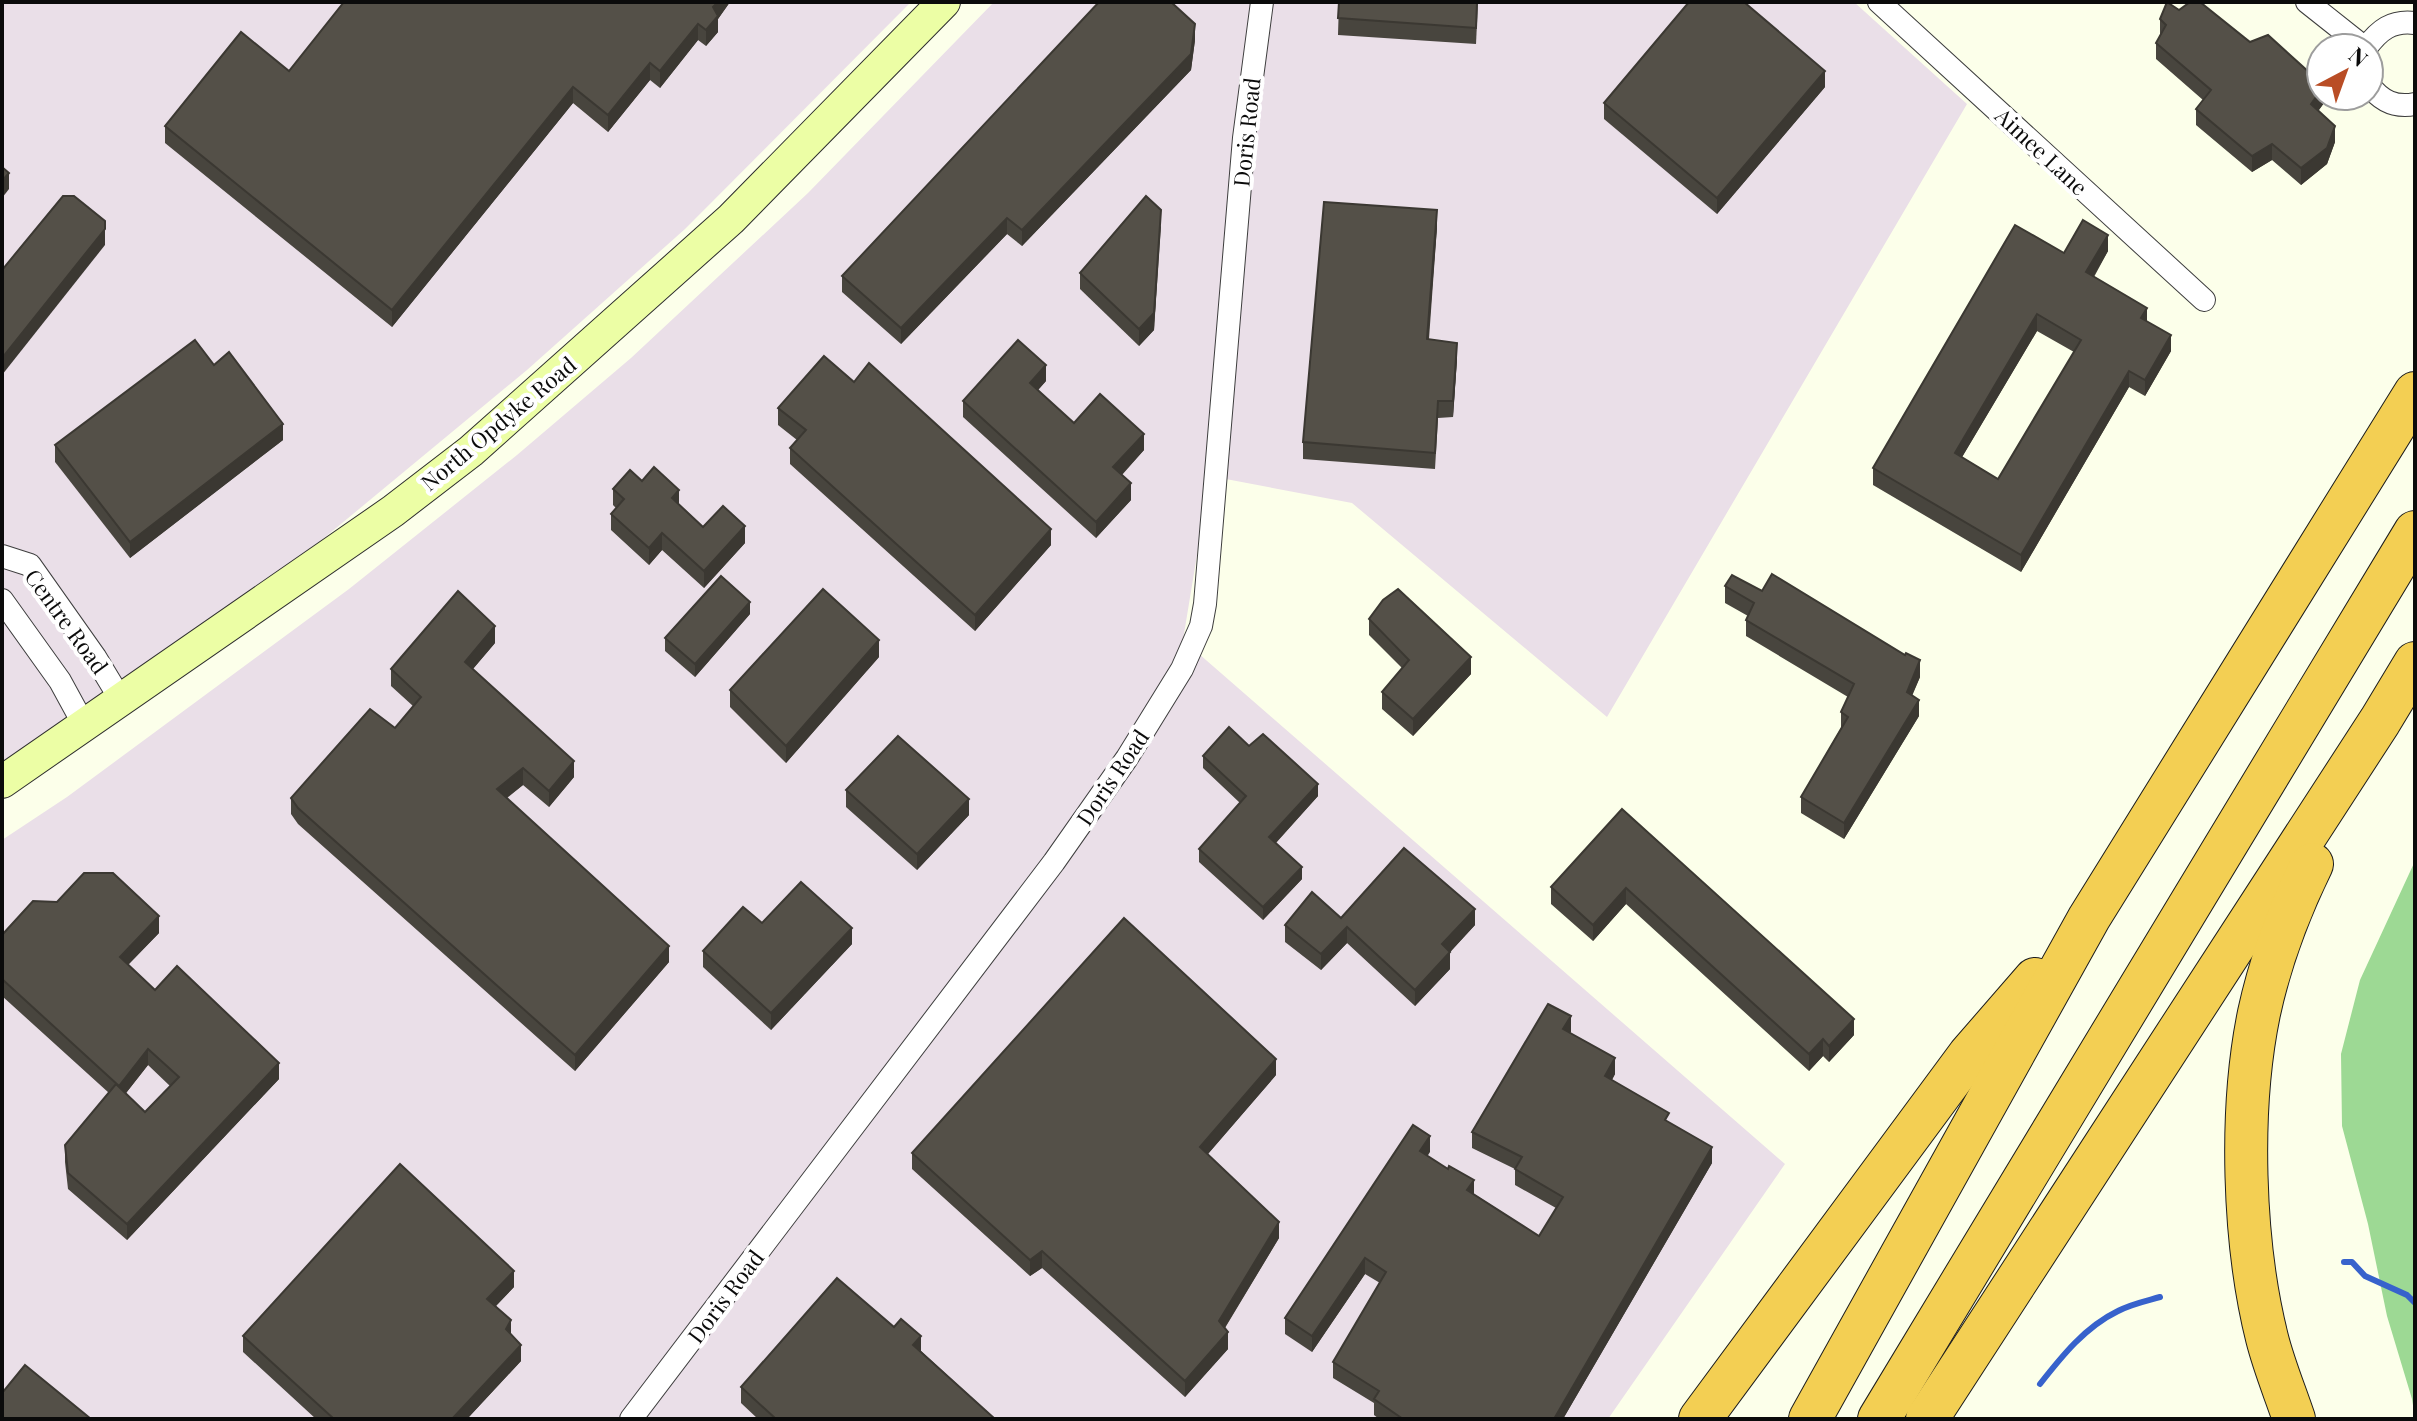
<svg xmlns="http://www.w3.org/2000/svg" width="2417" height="1421" font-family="'Playfair Display',serif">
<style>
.industrial{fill:#eadfe8}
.forest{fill:#9dd994}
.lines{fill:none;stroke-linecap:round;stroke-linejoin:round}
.stream{stroke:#3762cc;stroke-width:6}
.minor-casing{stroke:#3e3e3e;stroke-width:24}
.secondary-casing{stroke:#2d2d2d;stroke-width:34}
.motorway-casing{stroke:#1c1c1c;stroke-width:44}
.minor{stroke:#fff;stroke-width:22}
.secondary{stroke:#ecfea5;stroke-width:32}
.motorway{stroke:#f3cf53;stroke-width:42}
.wall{fill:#48453e;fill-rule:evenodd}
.shaded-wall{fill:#3b3832}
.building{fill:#545048;stroke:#3b3832;stroke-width:2;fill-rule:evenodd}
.labels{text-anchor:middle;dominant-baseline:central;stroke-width:8;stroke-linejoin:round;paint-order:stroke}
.street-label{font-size:22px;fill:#0b0b0b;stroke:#fff}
</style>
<rect width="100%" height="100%" fill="#fcffea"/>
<!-- industrial -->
<g class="industrial">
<polygon points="2,2 911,2 685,229 527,370 324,538 189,638 2,766"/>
<polygon points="994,2 1854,2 1967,104 1607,717 1352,503 1210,476 1183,640 1785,1164 1608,1419 2,1419 2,840 67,797 349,589 517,455 631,358 808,193"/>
</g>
<!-- forest -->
<polygon class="forest" points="2415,861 2415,1418 2412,1399 2387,1316 2368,1224 2342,1126 2341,1054 2360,980"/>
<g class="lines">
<!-- stream -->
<g class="stream">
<polyline points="2344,1262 2352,1262 2365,1276 2407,1295 2415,1303"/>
<path d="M2040 1384C2062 1356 2085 1327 2118 1311 2131 1304 2146 1301 2160 1297"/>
</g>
<defs>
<g id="minor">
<polyline points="1879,2 2204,300"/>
<polyline points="2307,2 2365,48"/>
<path d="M2366 48C2379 30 2392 20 2415 23"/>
<path d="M2369 85C2381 101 2395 108 2415 104"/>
<polyline points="2,556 30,565 95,657 121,700"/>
<polyline points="2,600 60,681 84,725"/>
<polyline points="631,1419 1054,862 1127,758 1182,669 1201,626 1205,604 1244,138 1262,2"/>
</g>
<polyline id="secondary" points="2,782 393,511 471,451 731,219 944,2"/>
<g id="motorway">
<polyline points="1700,1419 1969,1055 2035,979"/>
<polyline points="1810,1419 2089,918 2415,393"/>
<polyline points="1879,1419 2415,532"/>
<polyline points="1927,1419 2380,721 2415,663"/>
<path d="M2294 1419C2285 1392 2274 1366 2267 1338 2243 1242 2239 1110 2259 1013 2270 962 2289 911 2312 864"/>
</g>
</defs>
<!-- minor casing -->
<use href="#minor" class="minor-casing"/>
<!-- secondary casing -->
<use href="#secondary" class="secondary-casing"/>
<!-- motorway casing -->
<use href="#motorway" class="motorway-casing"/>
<!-- minor -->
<use href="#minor" class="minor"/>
<!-- secondary -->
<use href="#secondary" class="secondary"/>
<!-- motorway -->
<use href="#motorway" class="motorway"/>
</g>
<!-- wall -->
<g class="wall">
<polygon points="730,2 718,19 718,32 706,46 698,40 660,88 650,80 608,132 573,103 392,327 165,143 165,126 289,71"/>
<polygon points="1339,2 1478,2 1476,44 1338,35"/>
<polygon points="2179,10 2250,42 2324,96 2324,103 2318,111 2335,142 2327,164 2301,185 2272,160 2252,172 2196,125 2196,109 2203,100 2156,59 2156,43 2160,35 2160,19"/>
<polygon points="1195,40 1191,70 1022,246 1007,234 901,344 842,292 842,276"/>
<polygon points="1825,87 1717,214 1604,119 1604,103"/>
<polygon points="1161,226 1154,330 1139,346 1080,289 1080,273"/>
<polygon points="1437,227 1429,339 1457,359 1453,417 1438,418 1435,469 1303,459 1303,442"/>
<path d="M2108 251 2094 277 2147 321 2171 351 2145 396 2129 387 2021 572 1873 485V468L2064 253ZM2037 331 2074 352 1998 479 1962 457Z"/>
<polygon points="1046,381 1038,390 1074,423 1144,450 1122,475 1131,500 1096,538 963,417 963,401"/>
<polygon points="854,382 1051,545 975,631 790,464 790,448 797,440 778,425 778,408"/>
<polygon points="283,440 130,558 55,462 55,445"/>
<polygon points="642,481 679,505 703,527 745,543 704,588 662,550 649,565 611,530 611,514 616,508 613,505 613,489"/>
<polygon points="1725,586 1920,677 1912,695 1919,716 1844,839 1801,813 1801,797 1841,728 1841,712 1848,697 1746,636 1746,620 1748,616 1725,603"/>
<polygon points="750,614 695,677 665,651 665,638"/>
<polygon points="1369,619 1471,674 1413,736 1382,709 1382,692 1402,668 1369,635"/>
<polygon points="495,643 473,669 574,777 549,807 523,785 507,798 669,962 575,1071 298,824 291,814 291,798 395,728 413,706 391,686 391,669"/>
<polygon points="879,657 786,763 730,707 730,690"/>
<polygon points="1249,746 1318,796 1276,843 1302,879 1263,920 1199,862 1199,849 1240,803 1203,768 1203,756"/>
<polygon points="846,790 969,815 917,870 846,807"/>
<polygon points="1622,809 1854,1035 1829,1062 1823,1056 1809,1071 1626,904 1593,941 1551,904 1551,887"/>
<polygon points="1341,918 1475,925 1450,952 1450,969 1415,1006 1347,943 1321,970 1285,942 1285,925"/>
<polygon points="762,923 852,944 771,1030 703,967 703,951"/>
<path d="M159 933 128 965 155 990 279 1079 127 1240 68 1189 65 1162V1145L109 1093 2 996V935ZM148 1065 170 1086 145 1112 126 1093Z"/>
<polygon points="1571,1032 1570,1033 1615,1074 1612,1080 1669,1123 1712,1163 1563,1419 1379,1419 1374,1415 1374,1403 1333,1378 1333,1362 1380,1283 1365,1274 1312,1352 1285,1334 1285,1318 1430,1152 1427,1156 1474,1194 1539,1236 1556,1208 1515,1185 1515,1169 1472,1148 1472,1132"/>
<polygon points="1276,1075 1208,1154 1279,1238 1225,1328 1228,1349 1185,1397 1042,1268 1030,1276 912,1169 912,1153"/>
<polygon points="514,1287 496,1306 511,1335 521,1361 467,1419 316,1419 243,1352 243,1336"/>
<polygon points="921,1351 995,1419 758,1419 741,1403 741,1387"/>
</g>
<!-- shaded-wall -->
<g class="shaded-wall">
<polygon points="718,2 730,2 718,19 718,32 706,46 706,30 713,7"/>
<polygon points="698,24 698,40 660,88 660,71"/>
<polygon points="1195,24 1195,40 1191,70 1022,246 1022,230"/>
<polygon points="650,63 650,80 608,132 608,115"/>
<polygon points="1825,71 1825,87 1717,214 1717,198"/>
<polygon points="573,87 573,103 392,327 392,310"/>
<polygon points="2321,90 2321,96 2324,96 2324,103 2311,121 2311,104"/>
<polygon points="2335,126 2335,142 2327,164 2301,185 2301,168"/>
<polygon points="2272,144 2272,160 2252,172 2252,156"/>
<polygon points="9,173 9,189 2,198 2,181"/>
<polygon points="1161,210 1154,330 1139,346 1139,329"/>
<polygon points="1437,210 1437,227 1427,355 1427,339"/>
<polygon points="1007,218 1007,234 901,344 901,328"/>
<polygon points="105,229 105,245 2,375 2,358"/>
<polygon points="2108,235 2108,251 2086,289 2086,272"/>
<polygon points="2147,308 2147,324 2141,318"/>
<polygon points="2037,314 2037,331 1955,469 1955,453"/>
<polygon points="2171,335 2171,351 2145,396 2145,380"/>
<polygon points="1457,343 1457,359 1453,417 1453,401"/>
<polygon points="1046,365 1046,381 1030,399 1030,383"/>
<polygon points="2129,371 2129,387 2021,572 2021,555"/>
<polygon points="283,424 283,440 130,558 130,542"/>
<polygon points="1144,434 1144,450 1113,484 1113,467"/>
<polygon points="1131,483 1131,500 1096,538 1096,522"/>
<polygon points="679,490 679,506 672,498"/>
<polygon points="745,526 745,543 704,588 704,571"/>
<polygon points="1051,529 1051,545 975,631 975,615"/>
<polygon points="662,533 662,550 649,565 649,548"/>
<polygon points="750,602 750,614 695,677 695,664"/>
<polygon points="495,626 495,643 465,678 465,662"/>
<polygon points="879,640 879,657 786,763 786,746"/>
<polygon points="1471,657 1471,674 1413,736 1413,719"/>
<polygon points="1920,660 1920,677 1907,708 1907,692"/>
<polygon points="1919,700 1919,716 1844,839 1844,823"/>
<polygon points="574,761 574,777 549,807 549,791"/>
<polygon points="523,768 523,785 497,805 497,789"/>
<polygon points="1318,784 1318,796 1269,850 1269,837"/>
<polygon points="969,799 969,815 917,870 917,854"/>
<polygon points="1302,867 1302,879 1263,920 1263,907"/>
<polygon points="1626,888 1626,904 1593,941 1593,925"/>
<polygon points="1475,909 1475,925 1442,961 1442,944"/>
<polygon points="159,916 159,933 120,973 120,957"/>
<polygon points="1347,927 1347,943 1321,970 1321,954"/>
<polygon points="852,928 852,944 771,1030 771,1013"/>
<polygon points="669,946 669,962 575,1071 575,1055"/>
<polygon points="1450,952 1450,969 1415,1006 1415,990"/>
<polygon points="1571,1016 1571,1032 1563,1045 1563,1029"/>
<polygon points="1854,1019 1854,1035 1829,1062 1829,1046"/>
<polygon points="1823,1039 1823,1056 1809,1071 1809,1054"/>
<polygon points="148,1049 148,1065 119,1102 119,1086"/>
<polygon points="1615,1058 1615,1074 1605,1092 1605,1076"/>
<polygon points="1276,1059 1276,1075 1200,1163 1200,1147"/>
<polygon points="279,1063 279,1079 127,1240 127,1224"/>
<polygon points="1430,1136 1430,1152 1420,1167 1420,1151"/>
<polygon points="1712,1147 1712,1163 1563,1419 1554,1419"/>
<polygon points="1474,1180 1474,1195 1467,1190"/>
<polygon points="1279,1222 1279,1238 1219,1337 1219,1321"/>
<polygon points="1042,1251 1042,1268 1030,1276 1030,1260"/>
<polygon points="1365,1258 1365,1274 1312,1352 1312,1336"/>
<polygon points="514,1271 514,1287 487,1315 487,1299"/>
<polygon points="511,1320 511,1336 506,1329"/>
<polygon points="1228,1332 1228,1349 1185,1397 1185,1381"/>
<polygon points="921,1336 921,1352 913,1345"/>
<polygon points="521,1345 521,1361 467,1419 452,1419"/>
</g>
<!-- building -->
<g class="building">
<polygon points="344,2 718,2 713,7 718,16 706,30 698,24 660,71 650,63 608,115 573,87 392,310 165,126 241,32 289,71"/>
<polygon points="1099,2 1171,2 1195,24 1191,54 1022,230 1007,218 901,328 842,276"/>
<polygon points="1339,2 1477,2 1476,28 1338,18"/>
<polygon points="1689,2 1744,2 1825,71 1717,198 1604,103"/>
<polygon points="2167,2 2179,10 2190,2 2200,2 2250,42 2268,35 2321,83 2321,90 2311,104 2335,126 2327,148 2301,168 2272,144 2252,156 2196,109 2211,90 2156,43 2166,25 2160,19"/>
<polygon points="2,167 9,173 2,181"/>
<polygon points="63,196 74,196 105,221 105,229 2,358 2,270"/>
<polygon points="1146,196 1161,210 1154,313 1139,329 1080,273"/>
<polygon points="1324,202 1437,210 1427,339 1457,343 1453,401 1438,401 1435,453 1303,442"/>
<path d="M2083 220 2108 235 2086 272 2147 308 2141 318 2171 335 2145 380 2129 371 2021 555 1873 468 2015 225 2064 253ZM2037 314 2081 340 1998 479 1955 453Z"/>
<polygon points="195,340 214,365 229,352 283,424 130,542 55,445"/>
<polygon points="1018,340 1046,365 1030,383 1074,423 1100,394 1144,434 1113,467 1131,483 1096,522 963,401"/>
<polygon points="824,356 854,382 869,363 1051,529 975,615 790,448 806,430 778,408"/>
<polygon points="654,467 679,490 672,498 703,527 723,506 745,526 704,571 662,533 649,548 611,514 624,499 613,489 630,470 642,481"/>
<polygon points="1772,574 1905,655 1906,653 1920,660 1907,692 1919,700 1844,823 1801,797 1848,717 1841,712 1854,684 1746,620 1754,603 1725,586 1732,575 1762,591"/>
<polygon points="721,576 750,602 695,664 665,638"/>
<polygon points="823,589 879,640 786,746 730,690"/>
<polygon points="1398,589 1471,657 1413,719 1382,692 1409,660 1369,619 1383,600"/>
<polygon points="458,591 495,626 465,662 574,761 549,791 523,768 497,789 669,946 575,1055 298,808 291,798 370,709 395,728 421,697 391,669"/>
<polygon points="1229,727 1249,746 1263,734 1318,784 1269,837 1302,867 1263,907 1199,849 1246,796 1203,756"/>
<polygon points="898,736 969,799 917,854 846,790"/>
<polygon points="1622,809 1854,1019 1829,1046 1823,1039 1809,1054 1626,888 1593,925 1551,887"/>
<polygon points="1404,848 1475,909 1442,944 1450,952 1415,990 1347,927 1321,954 1285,925 1312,892 1341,918"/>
<polygon points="84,873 113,873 159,916 120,957 155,990 177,966 279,1063 127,1224 68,1173 65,1145 116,1084 145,1112 179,1077 148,1049 119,1086 2,979 2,935 33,901 57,902"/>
<polygon points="801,882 852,928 771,1013 703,951 743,907 762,923"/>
<polygon points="1124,918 1276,1059 1200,1147 1279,1222 1219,1321 1228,1332 1185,1381 1042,1251 1030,1260 912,1153"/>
<polygon points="1548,1004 1571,1016 1563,1029 1615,1058 1605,1076 1669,1113 1665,1120 1712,1147 1554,1419 1403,1419 1374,1399 1379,1391 1333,1362 1386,1272 1365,1258 1312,1336 1285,1318 1413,1125 1430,1136 1420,1151 1448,1169 1449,1166 1474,1180 1467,1190 1539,1236 1563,1197 1515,1169 1522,1157 1472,1132"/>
<polygon points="400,1164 514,1271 487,1299 511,1320 506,1329 521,1345 452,1419 334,1419 243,1336"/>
<polygon points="837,1278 894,1327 901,1319 921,1336 913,1345 995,1419 776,1419 741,1387"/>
<polygon points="25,1365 91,1419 2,1419 2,1393"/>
</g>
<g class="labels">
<!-- street labels -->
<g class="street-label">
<text transform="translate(1246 132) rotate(-84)">Doris Road</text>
<text transform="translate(2042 151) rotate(43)">Aimee Lane</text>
<text transform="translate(498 423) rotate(-40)">North Opdyke Road</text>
<text transform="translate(67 621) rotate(54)">Centre Road</text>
<text transform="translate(1112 777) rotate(-56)">Doris Road</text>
<text transform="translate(725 1296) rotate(-53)">Doris Road</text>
</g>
</g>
<!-- border -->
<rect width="2417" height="1421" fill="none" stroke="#0b0b0b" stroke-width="8"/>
<!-- north arrow -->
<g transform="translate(2345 72) rotate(41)"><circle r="38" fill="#ffffff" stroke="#9d9d9d" stroke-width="2"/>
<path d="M0-6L14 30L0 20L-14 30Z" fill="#b94d25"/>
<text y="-12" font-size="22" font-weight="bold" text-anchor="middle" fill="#0b0b0b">N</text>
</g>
</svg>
